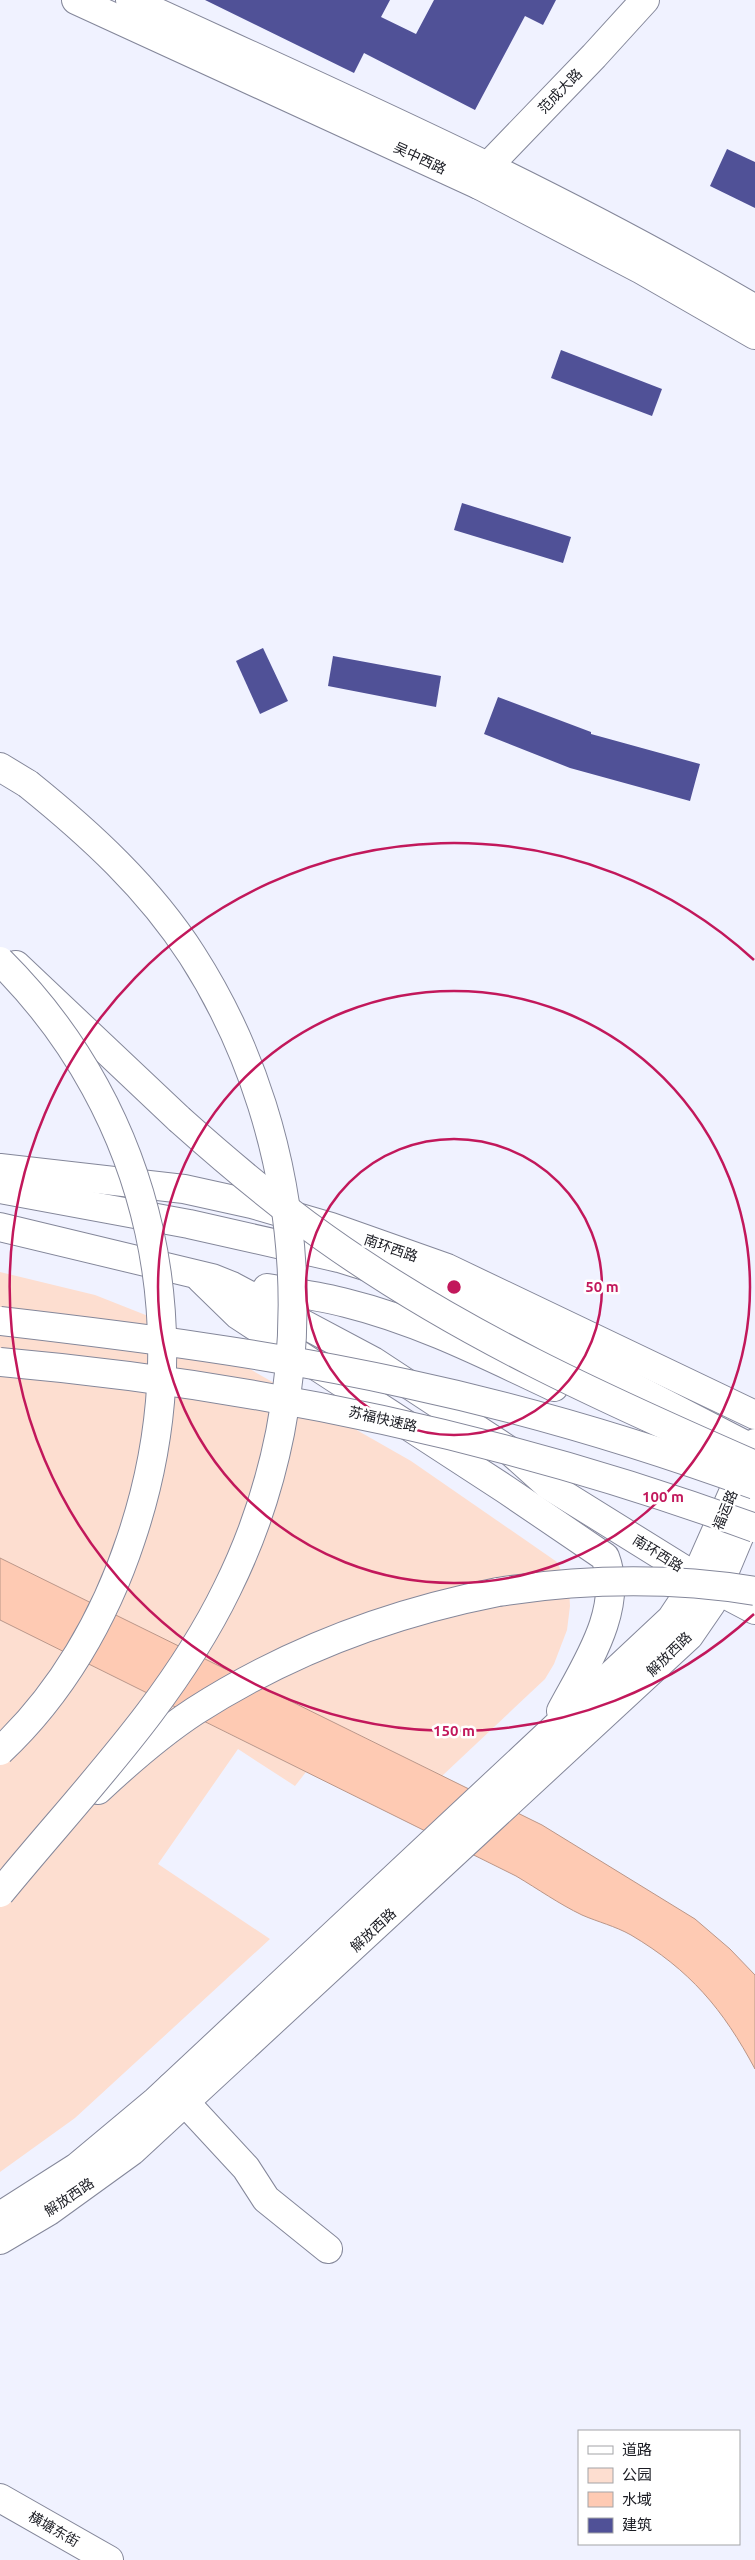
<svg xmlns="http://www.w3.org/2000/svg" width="755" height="2560" font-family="Ubuntu,'Noto Sans SC',sans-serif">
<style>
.green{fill:#fdded0}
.water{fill:#fecab3;stroke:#ba9688}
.building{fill:#505197}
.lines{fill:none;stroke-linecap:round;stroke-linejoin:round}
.minor-casing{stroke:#84879a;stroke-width:30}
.major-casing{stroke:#84879a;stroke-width:30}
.highway-casing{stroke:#84879a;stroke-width:30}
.minor{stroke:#fff;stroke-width:28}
.major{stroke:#fff;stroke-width:28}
.highway{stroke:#fff;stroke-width:28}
.highway-bridge-casing{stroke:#84879a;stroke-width:30;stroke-linecap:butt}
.highway-bridge{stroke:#fff;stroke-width:28}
.ring{fill:none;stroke:#c2185b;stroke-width:2.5}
.labels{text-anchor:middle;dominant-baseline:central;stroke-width:5;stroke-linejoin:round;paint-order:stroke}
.street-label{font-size:14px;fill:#1a1b22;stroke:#fff}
.centre{fill:#c2185b;stroke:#fff;stroke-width:2.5}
.ring-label{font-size:15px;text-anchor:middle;font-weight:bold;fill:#c2185b;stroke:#fff;stroke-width:5;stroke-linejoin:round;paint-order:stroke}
</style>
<rect width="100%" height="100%" fill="#f0f2ff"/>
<!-- green -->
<g class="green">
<polygon points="0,1272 95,1295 176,1327 411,1461 557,1562 569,1588 570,1606 567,1630 554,1664 545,1679 442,1776 0,1558"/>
<polygon points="0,1620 306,1772 295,1786 238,1749 158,1864 270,1939 75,2118 0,2172"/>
</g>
<!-- water -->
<path class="water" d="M0 1558 542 1825 695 1919 730 1949 755 1975V2069C723 2009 690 1970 631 1935 615 1926 598 1922 582 1915 559 1904 538 1889 516 1876L0 1620Z"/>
<!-- building -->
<g class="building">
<polygon points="205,0 390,0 381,17 416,34 434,0 556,0 543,25 525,16 475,110 364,53 354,73"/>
<polygon points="727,149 755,162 755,208 710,186"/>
<polygon points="561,350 662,389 652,416 551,378"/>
<polygon points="462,503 571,537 563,563 454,530"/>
<polygon points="263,648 288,701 260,714 236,661"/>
<polygon points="333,656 441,676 436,707 328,686"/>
<polygon points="498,697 591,732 591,734 700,764 690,801 570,768 484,734"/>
</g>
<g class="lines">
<defs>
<g id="minor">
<polyline points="479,185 489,165 594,56 645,0"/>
<polyline points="171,2087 246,2168 266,2199 328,2249"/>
<polyline points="0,2498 109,2560"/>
</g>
<g id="major">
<polyline points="76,0 479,185 642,270 755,335"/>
<path d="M130 0C341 97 554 190 755 309"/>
<polyline points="0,1168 184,1189 252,1204 331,1227 447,1268 755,1415"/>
<polyline points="0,1189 189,1224 339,1258 425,1285 476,1306 755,1450"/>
<polyline points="0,1227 212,1278 232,1286 373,1361 510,1451 548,1485 717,1590 755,1610"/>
<path d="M201 1279 238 1315 505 1489 605 1557C625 1609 584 1667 561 1711"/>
<path d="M267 1288C294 1293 320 1296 346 1303 419 1321 486 1355 554 1387"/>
<polyline points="0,2216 77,2167 156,2101 671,1619 689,1592 755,1443"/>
<polyline points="0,2240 49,2211 132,2151 689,1636 711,1604 755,1499"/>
</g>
<g id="highway">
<polyline points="0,767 28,784"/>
<polyline points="16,965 179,1119"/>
<path d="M98 1790C128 1762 160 1734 195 1711 287 1652 391 1613 498 1592"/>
</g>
</defs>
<!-- minor casing -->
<use href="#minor" class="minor-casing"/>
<!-- major casing -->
<use href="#major" class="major-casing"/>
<!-- highway casing -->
<use href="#highway" class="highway-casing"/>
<!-- minor -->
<use href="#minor" class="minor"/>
<!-- major -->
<use href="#major" class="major"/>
<!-- highway -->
<use href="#highway" class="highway"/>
<defs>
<g id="highway-bridge">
<path d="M0 961C154 1114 200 1335 131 1539 105 1618 61 1694 0 1751"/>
<path d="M179 1119C226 1161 273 1201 325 1238 458 1333 606 1400 755 1465"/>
<path d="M0 1321C137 1337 273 1354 408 1384 525 1409 642 1444 755 1485"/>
<path d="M0 1362C260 1385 510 1438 755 1528"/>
<path d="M498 1592C583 1579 669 1577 755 1591"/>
<path d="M0 1893C80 1795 171 1704 227 1589 326 1390 312 1142 192 955 149 888 90 834 28 784"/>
</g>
</defs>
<!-- highway-bridge casing -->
<use href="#highway-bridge" class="highway-bridge-casing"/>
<!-- highway-bridge -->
<use href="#highway-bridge" class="highway-bridge"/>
</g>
<!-- distance rings -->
<g class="ring">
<circle cx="454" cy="1287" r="148"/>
<circle cx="454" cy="1287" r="296"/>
<path d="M754 1614A444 444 0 1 1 754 960"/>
</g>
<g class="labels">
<!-- street labels -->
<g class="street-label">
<text transform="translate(560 91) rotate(-46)">范成大路</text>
<text transform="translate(420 158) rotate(25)">吴中西路</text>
<text transform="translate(391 1248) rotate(19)">南环西路</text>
<text transform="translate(383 1419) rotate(13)">苏福快速路</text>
<text transform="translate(725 1510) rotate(-67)">福运路</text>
<text transform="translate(658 1553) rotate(32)">南环西路</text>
<text transform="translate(669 1654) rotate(-44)">解放西路</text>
<text transform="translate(373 1930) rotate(-43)">解放西路</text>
<text transform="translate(69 2197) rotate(-34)">解放西路</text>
<text transform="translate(54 2529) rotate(30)">横塘东街</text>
</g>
</g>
<circle cx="454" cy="1287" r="8" class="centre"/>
<g class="ring-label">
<text x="602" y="1292">50 m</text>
<text x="663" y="1502">100 m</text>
<text x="454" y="1736">150 m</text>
</g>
<!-- legend -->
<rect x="578" y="2430" width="162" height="115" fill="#ffffff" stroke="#a3a4a7"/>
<rect x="588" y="2446" width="25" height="8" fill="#ffffff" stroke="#a3a4a7"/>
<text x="622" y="2455" font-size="15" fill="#1a1b22">道路</text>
<rect x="588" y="2468" width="25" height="15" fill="#fdded0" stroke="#a3a4a7"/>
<text x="622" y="2480" font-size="15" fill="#1a1b22">公园</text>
<rect x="588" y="2492" width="25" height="15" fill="#fecab3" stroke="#a3a4a7"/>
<text x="622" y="2505" font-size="15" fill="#1a1b22">水域</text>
<rect x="588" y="2518" width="25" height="15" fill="#505197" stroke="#a3a4a7"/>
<text x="622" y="2530" font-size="15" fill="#1a1b22">建筑</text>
</svg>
